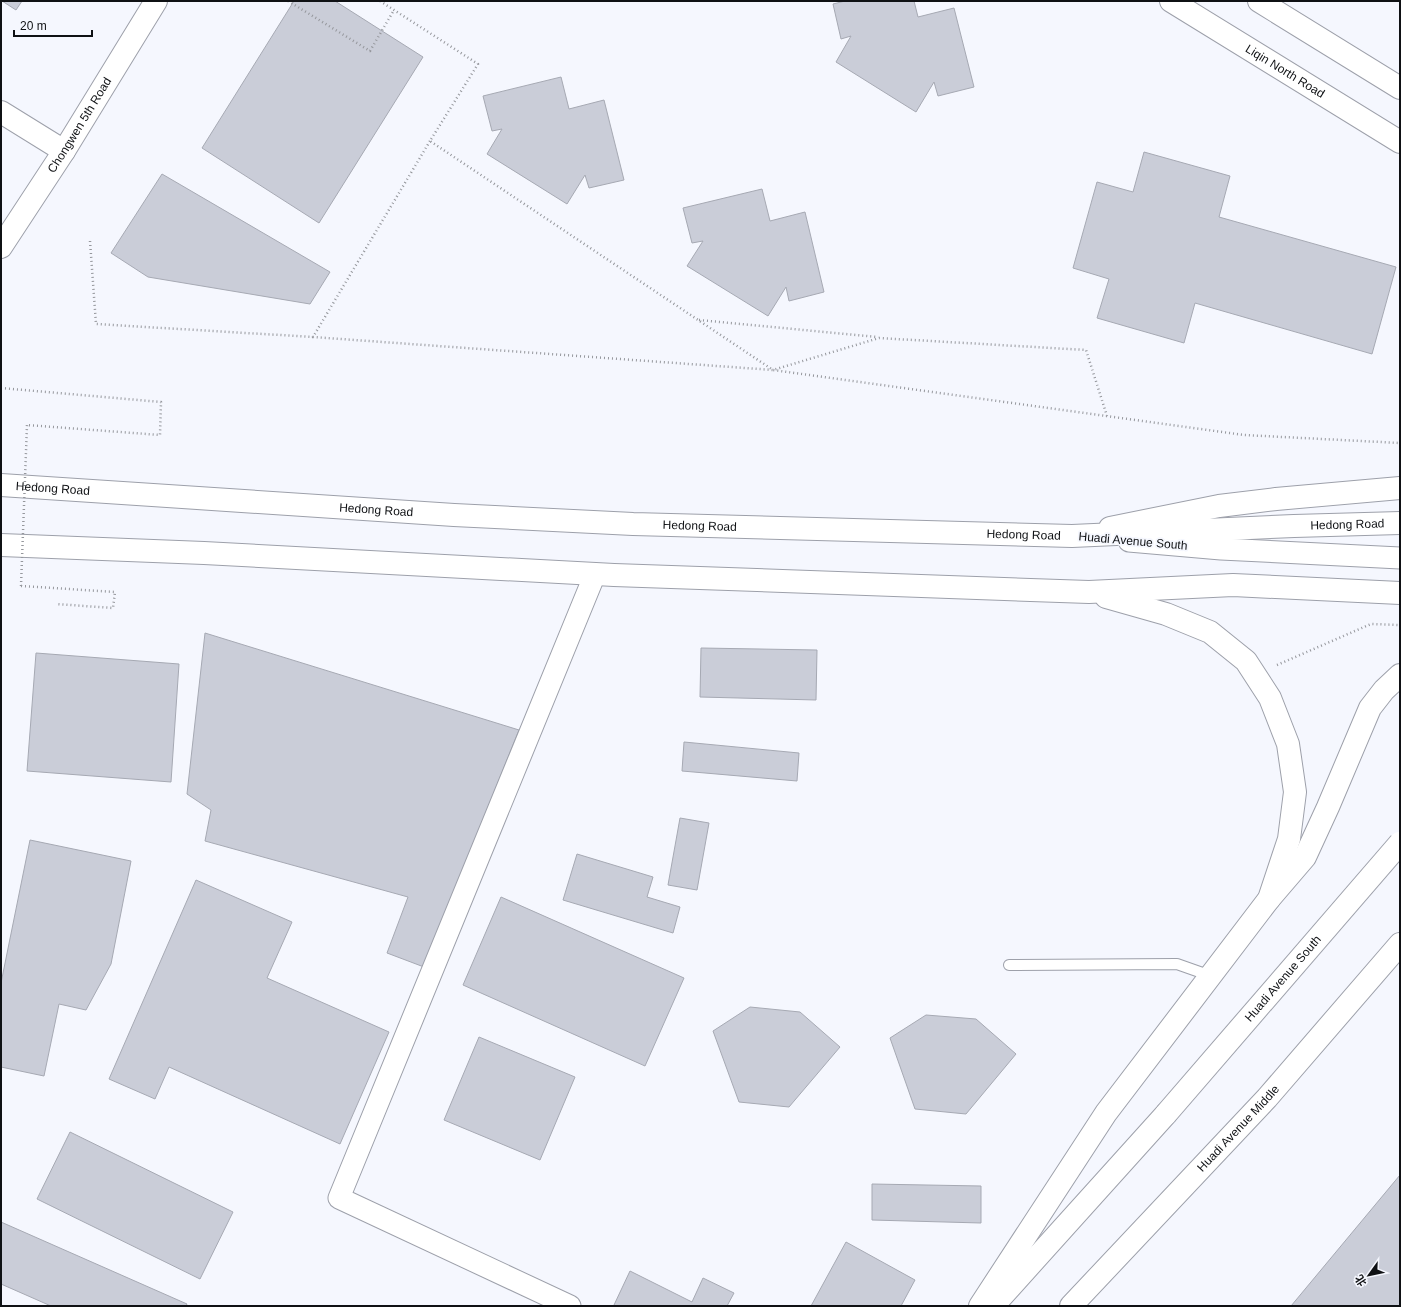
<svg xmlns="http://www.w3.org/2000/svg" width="1401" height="1307" font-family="Helvetica,'Noto Sans SC',sans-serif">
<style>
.building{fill:#cacdd8;stroke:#a6a9b3}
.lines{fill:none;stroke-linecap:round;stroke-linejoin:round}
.service-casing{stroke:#9da0aa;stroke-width:12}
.minor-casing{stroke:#9da0aa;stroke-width:23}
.tertiary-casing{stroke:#9da0aa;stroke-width:24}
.secondary-casing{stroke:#9da0aa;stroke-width:24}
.primary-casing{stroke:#9da0aa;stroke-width:24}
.path{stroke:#95979c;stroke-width:2.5;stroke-dasharray:1 3;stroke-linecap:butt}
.service{stroke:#fff;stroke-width:10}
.minor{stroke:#fff;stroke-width:21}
.tertiary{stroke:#fff;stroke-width:22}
.secondary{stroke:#fff;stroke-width:22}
.primary{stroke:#fff;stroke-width:22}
.primary-bridge-casing{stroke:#9da0aa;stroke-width:24;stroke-linecap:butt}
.path-bridge{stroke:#95979c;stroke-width:2.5;stroke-dasharray:1 3;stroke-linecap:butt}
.primary-bridge{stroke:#fff;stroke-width:22}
.labels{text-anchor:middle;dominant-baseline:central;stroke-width:3.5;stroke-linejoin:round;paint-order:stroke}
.street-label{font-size:12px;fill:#0f1114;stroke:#f5f7fe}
</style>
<rect width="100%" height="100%" fill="#f5f7fe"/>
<!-- building -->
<g class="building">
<polygon points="2,1 22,1 16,10"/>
<polygon points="294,1 335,1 423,57 319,223 202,148"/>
<polygon points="845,1 914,1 918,17 954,8 974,87 938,96 934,82 916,112 836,62 851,36 841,39 833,4"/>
<polygon points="561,77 569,109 604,100 624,180 589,188 585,175 567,204 487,154 502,129 492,131 483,96"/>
<polygon points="1144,152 1230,176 1219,217 1396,267 1372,354 1195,303 1184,343 1097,318 1109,279 1073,268 1097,182 1133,192"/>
<polygon points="162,174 330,272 310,304 148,277 111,253"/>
<polygon points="762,189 770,221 805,212 824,292 789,301 786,287 768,316 687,266 703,241 692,243 683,208"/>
<polygon points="205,633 519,730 424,967 387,953 408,897 205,841 211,810 187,794"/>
<polygon points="701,648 817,650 816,700 700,697"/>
<polygon points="36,653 179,664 171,782 27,771"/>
<polygon points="684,742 799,753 797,781 682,771"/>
<polygon points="680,818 709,823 697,890 668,885"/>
<polygon points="30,840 131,861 111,964 86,1010 59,1004 44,1076 1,1067 1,983"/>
<polygon points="577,854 653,877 647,897 680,907 673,933 563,900"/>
<polygon points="196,880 292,922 267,978 389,1032 340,1144 169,1067 155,1099 109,1079"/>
<polygon points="501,897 684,978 645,1066 463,985"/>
<polygon points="750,1007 800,1012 840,1047 789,1107 739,1102 713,1031"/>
<polygon points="926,1015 976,1019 1016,1054 966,1114 915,1109 890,1038"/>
<polygon points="479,1037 575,1077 540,1160 444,1120"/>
<polygon points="70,1132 233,1212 200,1279 37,1199"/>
<polygon points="1400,1175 1400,1306 1291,1306"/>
<polygon points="872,1184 981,1186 981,1223 872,1220"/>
<polygon points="1,1222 187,1304 186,1306 51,1306 1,1284"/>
<polygon points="846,1242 915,1280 901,1306 811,1306"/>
<polygon points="630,1271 692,1302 703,1278 734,1293 727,1306 616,1306 614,1305"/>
</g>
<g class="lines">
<defs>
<polyline id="service" points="1009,965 1177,964 1211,976"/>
<g id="minor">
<polyline points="1129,541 1221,549 1400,558"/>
<polyline points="570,1306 339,1198 595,574"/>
</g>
<g id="tertiary">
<polyline points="1,112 64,151"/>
<path id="s1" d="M1 247 64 151 156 1"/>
<polyline points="1269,899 1305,857 1328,807 1370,708 1384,690 1400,675"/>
</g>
<g id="secondary">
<path id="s2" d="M1171 1 1400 142"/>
<polyline points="1259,1 1400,88"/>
<polyline points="1110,528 1219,506 1276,499 1400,488"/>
</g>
<g id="primary">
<path id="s3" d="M1 485 454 515 633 524 1072 536 1294 526 1400 523"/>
<polyline points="1,545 204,553 614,575 1089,592 1233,585 1400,593"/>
<polyline points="980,1306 1106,1113 1269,899 1289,839 1295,792 1288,744 1270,698 1246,661 1210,632 1166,614 1106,597"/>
<polyline points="993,1306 1166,1114"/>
<path id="s4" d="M1071 1306 1267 1098 1400 944"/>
</g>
</defs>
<!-- service casing -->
<use href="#service" class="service-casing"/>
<!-- minor casing -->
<use href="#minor" class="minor-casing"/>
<!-- tertiary casing -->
<use href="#tertiary" class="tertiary-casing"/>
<!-- secondary casing -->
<use href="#secondary" class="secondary-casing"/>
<!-- primary casing -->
<use href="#primary" class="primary-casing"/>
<!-- path -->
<g class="path">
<polyline points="288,1 370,51 394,10"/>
<polyline points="380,1 478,64 430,141 773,370 1244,435 1400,443"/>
<polyline points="430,141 313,337 773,370 879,338 1086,350 1107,416"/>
<polyline points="90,241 96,324 313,337"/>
<polyline points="699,320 877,337"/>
<polyline points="1,388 161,402 160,435 27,425"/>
<polyline points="21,586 115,592 113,608 56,604"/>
<polyline points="1277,665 1371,624 1400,625"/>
</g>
<!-- service -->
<use href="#service" class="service"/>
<!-- minor -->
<use href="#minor" class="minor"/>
<!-- tertiary -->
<use href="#tertiary" class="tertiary"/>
<!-- secondary -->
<use href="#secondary" class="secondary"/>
<!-- primary -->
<use href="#primary" class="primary"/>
<defs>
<g id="primary-bridge">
<path id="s5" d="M1166 1114 1400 843"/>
</g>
</defs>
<!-- primary-bridge casing -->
<use href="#primary-bridge" class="primary-bridge-casing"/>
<!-- path-bridge -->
<polyline class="path-bridge" points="21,586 27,425"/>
<!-- primary-bridge -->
<use href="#primary-bridge" class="primary-bridge"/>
</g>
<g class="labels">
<!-- street labels -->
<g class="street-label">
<text stroke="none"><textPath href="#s2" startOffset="134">Liqin North Road</textPath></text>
<text stroke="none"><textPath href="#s1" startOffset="145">Chongwen 5th Road</textPath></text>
<text stroke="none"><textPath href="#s3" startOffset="52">Hedong Road</textPath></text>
<text stroke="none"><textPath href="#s3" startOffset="376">Hedong Road</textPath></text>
<text stroke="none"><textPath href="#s3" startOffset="1348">Hedong Road</textPath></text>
<text stroke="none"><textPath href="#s3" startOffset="700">Hedong Road</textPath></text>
<text stroke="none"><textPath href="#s3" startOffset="1024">Hedong Road</textPath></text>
<text transform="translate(1133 541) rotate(5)">Huadi Avenue South</text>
<text stroke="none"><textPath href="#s5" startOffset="179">Huadi Avenue South</textPath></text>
<text stroke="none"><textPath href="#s4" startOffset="244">Huadi Avenue Middle</textPath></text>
</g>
</g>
<!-- border -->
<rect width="1401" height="1307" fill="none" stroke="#0f1114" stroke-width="4"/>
<!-- north arrow -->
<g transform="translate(1369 1275) rotate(237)" stroke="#f5f7fe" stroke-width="3" paint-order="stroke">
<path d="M0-3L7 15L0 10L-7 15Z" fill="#0f1114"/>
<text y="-6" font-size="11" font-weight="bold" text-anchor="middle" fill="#0f1114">北</text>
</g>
<!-- scale -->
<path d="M14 30v6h78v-6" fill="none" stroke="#0f1114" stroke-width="2"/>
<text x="20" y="30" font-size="12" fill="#0f1114" stroke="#f5f7fe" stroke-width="3" paint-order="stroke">20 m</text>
</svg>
